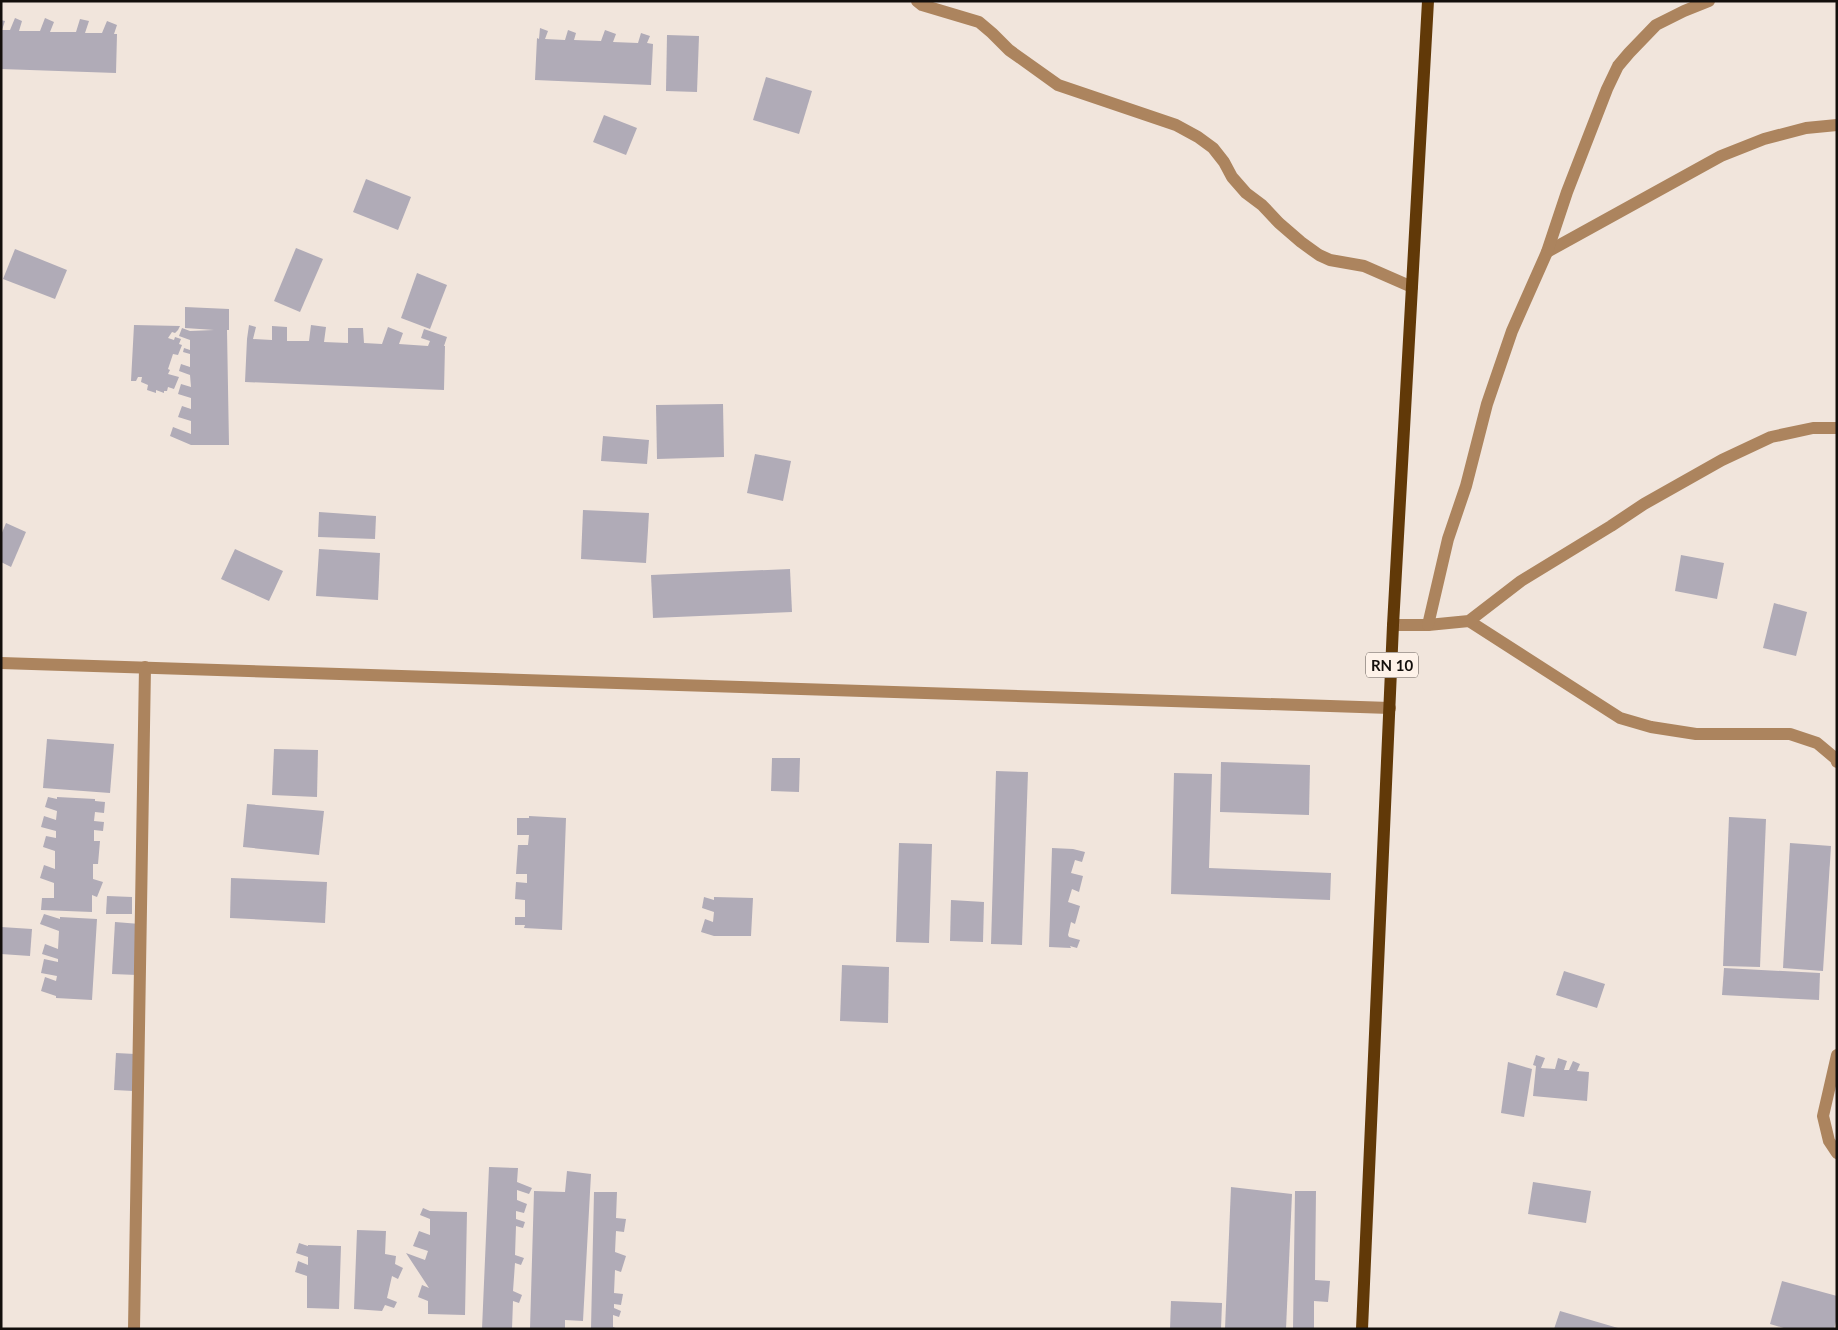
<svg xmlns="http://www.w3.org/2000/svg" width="1838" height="1330" font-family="Lato,sans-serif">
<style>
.building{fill:#b0abb7}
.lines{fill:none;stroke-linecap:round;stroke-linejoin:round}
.minor{stroke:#ac845e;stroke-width:12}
.major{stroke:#613908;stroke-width:12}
.labels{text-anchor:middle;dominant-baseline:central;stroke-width:4;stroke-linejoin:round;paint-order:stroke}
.shield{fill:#fef2e9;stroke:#5a534e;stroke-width:1}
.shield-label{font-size:15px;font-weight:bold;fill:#130f0c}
</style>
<rect width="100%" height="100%" fill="#f1e5dc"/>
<!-- building -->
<g class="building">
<polygon points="15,18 22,21 19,31 40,31 45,18 54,22 50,32 76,32 80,19 89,21 85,33 102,33 107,21 117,25 114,34 117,34 116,73 1,69 1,20 5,21 2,30 10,30"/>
<polygon points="540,28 548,31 545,39 565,40 568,30 576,33 574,40 601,41 605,30 616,34 613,42 638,43 641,33 650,36 647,43 653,44 651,85 535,80 537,38 539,39"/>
<polygon points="667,35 699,36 697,92 666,91"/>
<polygon points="766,77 812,91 799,134 753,120"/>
<polygon points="604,115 637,128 626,155 593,142"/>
<polygon points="366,179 411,197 398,230 353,212"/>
<polygon points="296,248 323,259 300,312 274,301"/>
<polygon points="15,249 67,270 55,299 3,279"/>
<polygon points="417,273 447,285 430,329 401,318"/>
<polygon points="185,307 229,309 229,330 227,330 229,445 191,445 170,436 173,427 191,434 191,421 178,417 182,406 191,409 191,398 178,394 181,384 191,387 190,375 179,371 181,364 190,367 190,354 183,352 184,348 190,350 190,340 179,336 182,328 190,331 214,330 185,328"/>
<polygon points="134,325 180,326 178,330 175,333 172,332 168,338 174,340 175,337 181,339 179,344 182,345 178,355 173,354 168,369 170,370 168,374 179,377 174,389 168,387 167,391 164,391 164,393 156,390 156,393 147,390 148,385 141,382 142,377 138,377 136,381 131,381"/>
<polygon points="249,325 256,327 253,339 272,340 272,326 287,327 287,341 309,341 311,325 326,327 324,342 348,343 348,328 363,328 364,343 382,344 388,327 403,333 399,344 428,346 430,341 421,338 424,329 447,337 444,346 445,346 444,390 245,382 247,339"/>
<polygon points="723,404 724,457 657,459 656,405"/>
<polygon points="603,436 649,440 647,464 601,461"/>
<polygon points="755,454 791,461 783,501 747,493"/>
<polygon points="583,510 649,513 646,563 581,559"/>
<polygon points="319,512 376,516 375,539 318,537"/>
<polygon points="6,523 26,532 11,567 1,562 1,535"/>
<polygon points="235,549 283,571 269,601 221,579"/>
<polygon points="319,549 380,553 378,600 316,596"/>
<polygon points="1681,555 1724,563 1717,599 1675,591"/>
<polygon points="790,569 792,612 653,618 651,575"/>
<polygon points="1774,603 1807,612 1796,656 1763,648"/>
<polygon points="47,739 114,744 110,793 43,788"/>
<polygon points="274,749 318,750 317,797 272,795"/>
<polygon points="772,758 800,758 799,792 771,791"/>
<polygon points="1221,762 1310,765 1309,815 1220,812"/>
<polygon points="996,771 1028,772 1022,945 991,944"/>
<polygon points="1174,773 1212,774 1209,868 1331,873 1330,900 1171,894"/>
<polygon points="48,797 57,799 57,797 95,799 95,801 105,802 104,813 95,812 94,821 104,822 103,831 94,830 94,841 100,841 98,864 93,864 93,879 103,882 97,897 92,895 92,912 41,910 42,898 54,898 54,883 40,878 44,865 55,869 55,851 43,847 46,836 56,838 56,831 41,827 44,816 56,820 57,811 45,807"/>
<polygon points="247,804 324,811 319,855 243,847"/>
<polygon points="529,816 566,818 562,930 524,928 525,925 515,925 515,917 525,917 525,900 515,899 516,882 527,883 527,874 516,874 518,845 528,845 529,835 517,835 517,818 529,818"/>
<polygon points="1729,817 1766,819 1760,967 1723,966"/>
<polygon points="899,843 932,844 929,943 896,942"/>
<polygon points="1790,843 1831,846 1823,971 1783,968"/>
<polygon points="1052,848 1073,849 1085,852 1082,862 1075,860 1071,873 1083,876 1079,892 1072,889 1068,902 1080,906 1075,924 1071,922 1068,935 1069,937 1080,940 1077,948 1070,946 1071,948 1049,947"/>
<polygon points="231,878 327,882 325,923 230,918"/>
<polygon points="107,896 132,897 132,914 106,914"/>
<polygon points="704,897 714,900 714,897 753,898 751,936 714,936 701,932 705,919 713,922 714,912 702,908"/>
<polygon points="951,900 984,902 983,942 950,941"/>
<polygon points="44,914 60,919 60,917 97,919 92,1000 56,998 56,996 41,991 45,977 56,981 57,976 41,973 44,959 58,962 58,959 42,954 45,944 58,949 59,931 40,924"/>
<polygon points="115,922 140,924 137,975 112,974"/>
<polygon points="1,927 32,929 30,956 1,954"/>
<polygon points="842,965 889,967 888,1023 840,1021"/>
<polygon points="1724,968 1820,973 1819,1000 1722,995"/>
<polygon points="1564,971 1605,984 1597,1008 1556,995"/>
<polygon points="116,1053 135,1054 133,1091 114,1090"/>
<polygon points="1536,1055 1545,1058 1541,1068 1555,1069 1558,1058 1567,1061 1564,1070 1569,1070 1573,1061 1580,1064 1577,1071 1589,1072 1587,1101 1533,1096 1536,1066 1533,1065"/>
<polygon points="1508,1062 1532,1069 1524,1117 1501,1113"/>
<polygon points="489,1167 518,1168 517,1182 532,1188 529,1194 517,1190 517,1200 527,1204 524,1213 516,1211 516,1219 525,1222 523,1228 516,1226 515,1255 524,1258 521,1265 515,1263 513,1291 522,1295 519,1303 513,1301 512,1329 482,1329"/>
<polygon points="567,1171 591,1174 583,1321 565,1320 565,1329 530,1329 534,1191 565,1192"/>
<polygon points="1533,1182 1591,1191 1586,1223 1528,1214"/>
<polygon points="1231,1187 1292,1194 1286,1329 1225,1329"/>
<polygon points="1295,1191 1316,1191 1315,1280 1330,1281 1328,1302 1314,1301 1314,1329 1293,1329"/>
<polygon points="594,1192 617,1192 616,1218 626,1219 624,1232 616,1231 615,1252 626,1256 621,1272 615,1270 614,1293 623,1294 621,1305 614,1304 614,1308 621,1311 619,1317 613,1315 613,1327 618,1329 591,1329"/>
<polygon points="423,1208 430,1211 467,1212 465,1315 428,1314 428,1301 418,1297 422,1285 429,1288 406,1253 425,1260 428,1251 413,1246 419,1231 430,1235 430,1219 420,1215"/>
<polygon points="357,1230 386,1231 385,1254 396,1256 395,1264 403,1268 398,1279 392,1276 387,1298 397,1302 394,1308 385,1305 382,1311 354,1309"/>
<polygon points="299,1243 308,1246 308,1245 341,1246 339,1309 307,1308 307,1276 295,1272 298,1261 308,1265 308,1257 296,1253"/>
<polygon points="1782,1281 1837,1296 1837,1318 1834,1329 1787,1329 1770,1324"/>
<polygon points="1171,1301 1222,1303 1221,1329 1170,1329"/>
<polygon points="1560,1311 1618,1328 1618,1329 1554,1329"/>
</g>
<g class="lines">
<!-- minor -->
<g class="minor">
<polyline points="917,1 922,5 979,22 992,33 1009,50 1058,85 1176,125 1198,137 1213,148 1224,162 1232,177 1246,193 1262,205 1279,223 1301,242 1319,255 1330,260 1364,266 1412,287"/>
<polyline points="1547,252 1721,156 1764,139 1806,128 1837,125"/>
<polyline points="1469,621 1620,718 1651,727 1696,734 1790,734 1817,743 1836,759 1837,762"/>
<polyline points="1393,625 1428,625 1469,621 1521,581 1611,526 1644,504 1722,460 1771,437 1813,428 1837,428"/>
<polyline points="1428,625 1448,539 1466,486 1487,404 1512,331 1547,252 1567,192 1607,89 1618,66 1629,53 1656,25 1684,11 1709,1"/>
<polyline points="1,663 1390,708"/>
<polyline points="1837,1055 1823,1116 1829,1141 1837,1153"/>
<polyline points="134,1329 145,667"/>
</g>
<!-- major -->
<polyline class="major" points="1362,1329 1393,625 1428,1"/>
</g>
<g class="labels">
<!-- shield labels -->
<rect class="shield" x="1366" y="652.5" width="52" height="25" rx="4"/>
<g class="shield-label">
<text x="1392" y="665">RN 10</text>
</g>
</g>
<!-- border -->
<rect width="1838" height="1330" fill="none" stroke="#130f0c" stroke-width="5"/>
</svg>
